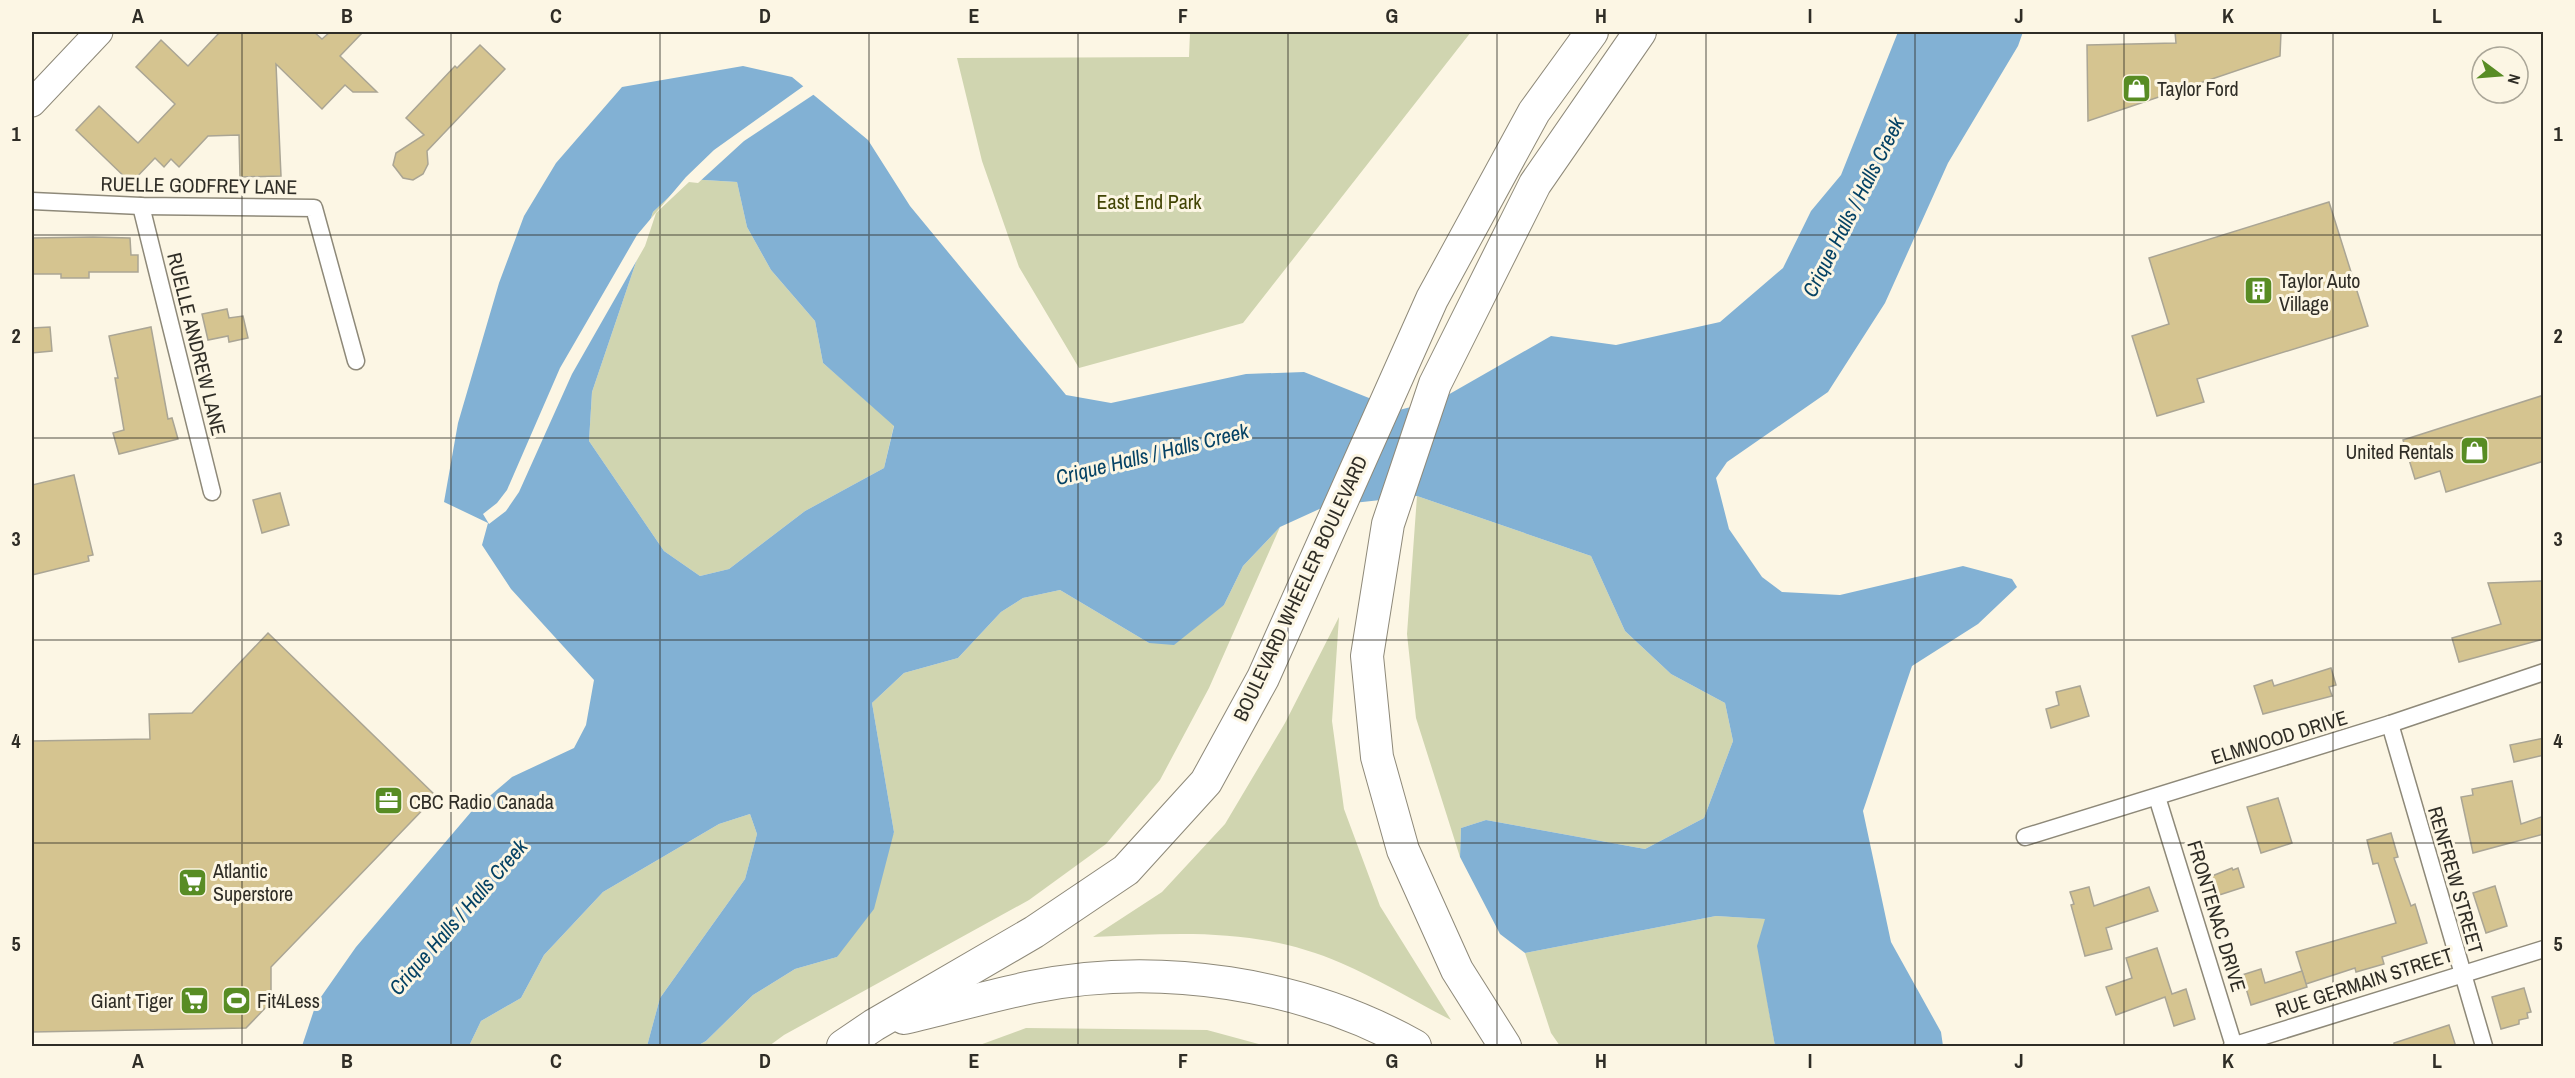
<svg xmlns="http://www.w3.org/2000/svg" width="2575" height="1078" font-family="'Archivo Narrow',sans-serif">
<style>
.green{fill:#d0d5b0}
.water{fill:#82b1d4;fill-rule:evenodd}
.pier{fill:#fcf6e4}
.building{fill:#d5c490;stroke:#aaa594;stroke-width:1.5}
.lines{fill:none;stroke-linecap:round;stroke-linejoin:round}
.street-casing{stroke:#8e8979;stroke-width:19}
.primary-casing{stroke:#8e8979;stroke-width:29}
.highway-casing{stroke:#8e8979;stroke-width:34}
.street{stroke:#fff;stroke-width:16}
.primary{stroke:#fff;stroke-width:27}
.highway{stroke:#fff;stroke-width:32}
.grid{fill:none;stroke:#2f2d26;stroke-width:1.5;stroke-opacity:0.55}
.labels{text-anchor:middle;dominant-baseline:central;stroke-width:6;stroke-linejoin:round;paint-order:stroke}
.poi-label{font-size:20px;fill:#2f2d26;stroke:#fcf6e4;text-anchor:start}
.street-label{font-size:20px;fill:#2f2d26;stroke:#fcf6e4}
.park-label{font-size:20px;fill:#424505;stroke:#fcf6e4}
.water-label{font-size:21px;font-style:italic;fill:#054264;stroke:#fcf6e4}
.neatline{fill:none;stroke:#2f2d26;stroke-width:2}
.grid-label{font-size:20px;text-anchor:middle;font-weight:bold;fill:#2f2d26}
</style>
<rect width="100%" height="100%" fill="#fcf6e4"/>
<!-- green -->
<g class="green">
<polygon points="1190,32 1471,32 1243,323 1079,368 1019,267 982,161 957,58 1189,57"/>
<polygon points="688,179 737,182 747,227 771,270 815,321 823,363 894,425 884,468 805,511 729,569 700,576 664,551 589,441 592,392 653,212"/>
<polygon points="1417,496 1591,556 1625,631 1671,674 1725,703 1733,741 1704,818 1645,849 1486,820 1461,828 1460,857 1416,718 1407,634"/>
<polygon points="1280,527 1209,688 1160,780 1106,844 1029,900 784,1035 769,1046 697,1046 706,1041 753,995 795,969 837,957 894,832 872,703 904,673 958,658 1001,612 1023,598 1060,590 1149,643 1224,605 1243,566"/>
<path d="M1339 617 1332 721 1344 809 1380 906 1451 1020C1414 1001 1378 979 1341 963 1259 927 1179 933 1093 937L1162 892 1225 824 1285 723Z"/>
<polygon points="750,814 757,834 745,879 660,998 647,1046 469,1046 481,1021 521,998 544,955 603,892 719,824"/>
<polygon points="1716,916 1766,919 1758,946 1775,1046 1560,1046 1551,1033 1525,953"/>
<polygon points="1026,1028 1207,1030 1266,1046 977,1046"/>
</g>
<!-- water -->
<path class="water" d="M1898 32H2023L2018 46 1948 163 1885 303 1828 392 1727 462 1716 478 1729 529 1762 577 1782 592 1840 595 1963 566 2012 579 2017 587 1978 624 1912 666 1863 811 1891 942 1941 1032 1943 1046H1775L1757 946 1765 919 1716 916 1525 953 1500 934 1460 857 1461 828 1486 820 1645 849 1704 818 1733 741 1725 703 1671 674 1625 631 1591 556 1417 496 1326 506 1280 527 1243 566 1224 605 1174 645 1149 643 1060 590 1023 598 1001 612 958 658 904 673 872 703 894 832 874 909 837 957 795 969 753 995 706 1041 697 1046H647L660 998 745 879 757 834 750 814 719 824 603 892 544 955 521 998 481 1021 469 1046H302L316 1004 356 947 471 812 512 777 574 748 586 725 594 680 511 589 482 545 488 523 444 502 458 423 499 283 524 216 556 163 622 87 743 66 792 77 868 140 910 206 1066 395 1111 403 1246 374 1304 372 1399 410 1439 400 1551 336 1616 345 1720 322 1783 268 1811 211 1841 175ZM688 179 737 182 747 227 771 270 815 321 823 363 894 426 884 468 805 511 729 569 700 576 664 551 589 441 592 392 653 212Z"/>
<!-- pier -->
<polygon class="pier" points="805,85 816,93 744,141 698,183 689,182 656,213 645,246 572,374 519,492 506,511 489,524 483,514 497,503 507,490 560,368 637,235 686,177 714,150"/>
<!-- building -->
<g class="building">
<polygon points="220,32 314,32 322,39 330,32 363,32 340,56 377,92 353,92 345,85 322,109 276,64 281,176 240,177 239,135 208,136 179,167 171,159 164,167 155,158 131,183 76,130 99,106 138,143 175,104 136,67 161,40 188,66"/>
<polygon points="2175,32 2281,32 2280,56 2088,121 2087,45 2176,43"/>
<polygon points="480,45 505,69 427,151 428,164 423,174 413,180 403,178 393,165 396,153 424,135 406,118 455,66 457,68"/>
<polygon points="2329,202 2368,326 2197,379 2204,402 2157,416 2132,336 2169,324 2149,258"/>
<polygon points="93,237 130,238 131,255 138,255 138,272 89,272 89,278 61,278 61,274 32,274 32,238"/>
<polygon points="227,309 229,318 243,316 248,338 229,342 228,336 208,340 202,314"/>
<polygon points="50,327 52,351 32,353 32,328"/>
<polygon points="151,327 168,419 172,418 178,439 119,454 113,433 124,430 115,378 118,378 109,336"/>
<polygon points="2544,395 2544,461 2446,492 2440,471 2415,479 2403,440"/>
<polygon points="74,475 93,555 88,556 89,561 32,575 32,485"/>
<polygon points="280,493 289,525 262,533 253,500"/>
<polygon points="2544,581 2544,639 2459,662 2452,638 2501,624 2488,583"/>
<polygon points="268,633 436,796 271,967 271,1002 246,1028 32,1032 32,741 150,739 149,714 192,713"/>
<polygon points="2331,668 2336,685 2329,687 2332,696 2263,714 2254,686 2272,680 2274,686"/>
<polygon points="2080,686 2089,716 2051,728 2046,709 2059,705 2056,692"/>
<polygon points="2544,738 2544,755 2514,762 2510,745"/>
<polygon points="2512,781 2521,824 2544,816 2544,834 2473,853 2461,797 2473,795 2472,789"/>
<polygon points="2278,798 2292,843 2261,853 2247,807"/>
<polygon points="2391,833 2398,857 2394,858 2411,906 2415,904 2427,943 2382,957 2384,964 2356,972 2355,968 2306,984 2296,952 2396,923 2378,863 2373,864 2367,840"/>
<polygon points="2232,868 2233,870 2238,868 2244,887 2213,897 2207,878"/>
<polygon points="2495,886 2507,926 2486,933 2473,893"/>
<polygon points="2089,887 2094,906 2149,887 2158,911 2106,928 2112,949 2085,956 2071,905 2074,904 2070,892"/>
<polygon points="2157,948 2172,994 2186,989 2195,1019 2174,1026 2165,997 2116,1015 2106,987 2132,978 2126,958"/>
<polygon points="2261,969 2265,983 2302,971 2307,987 2251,1005 2242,975"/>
<polygon points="2524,988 2531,1012 2527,1013 2528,1018 2519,1020 2519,1024 2501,1029 2492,997"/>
<polygon points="2449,1025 2456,1047 2394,1047 2394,1043"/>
</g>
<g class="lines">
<defs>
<g id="street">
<polyline points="32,201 141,206 314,208 356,361"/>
<polyline points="141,206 212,492"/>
<polyline points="2390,724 2484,1046"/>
<polyline points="2157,797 2234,1046"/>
<polyline points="2025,837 2390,724 2544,672"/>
<polyline points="2232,1046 2544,949"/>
</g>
<polyline id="primary" points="32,103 99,32"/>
<g id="highway">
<path d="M904 1018C947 1008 989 996 1032 987 1158 961 1303 983 1415 1046"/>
<polyline points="843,1046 874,1025 1034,932 1126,870 1206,782 1263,678 1432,299 1534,112 1592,32"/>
<polyline points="1505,1046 1457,970 1403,850 1377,757 1367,656 1388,524 1435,384 1535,184 1640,32"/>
</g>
</defs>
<!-- street casing -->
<use href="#street" class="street-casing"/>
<!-- primary casing -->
<use href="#primary" class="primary-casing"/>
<!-- highway casing -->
<use href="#highway" class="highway-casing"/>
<!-- street -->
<use href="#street" class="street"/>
<!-- primary -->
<use href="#primary" class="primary"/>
<!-- highway -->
<use href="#highway" class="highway"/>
</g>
<!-- grid -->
<path class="grid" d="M242 32V1046M451 32V1046M660 32V1046M869 32V1046M1078 32V1046M1288 32V1046M1497 32V1046M1706 32V1046M1915 32V1046M2124 32V1046M2333 32V1046M32 235H2544M32 438H2544M32 640H2544M32 843H2544"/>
<!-- icons -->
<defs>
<symbol id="shop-square" viewBox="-11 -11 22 22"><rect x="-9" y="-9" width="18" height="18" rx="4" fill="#588c24" stroke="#fcf6e4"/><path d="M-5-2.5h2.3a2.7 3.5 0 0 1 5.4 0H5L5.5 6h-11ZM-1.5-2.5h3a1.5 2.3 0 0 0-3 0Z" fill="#fff"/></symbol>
<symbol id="building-square" viewBox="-11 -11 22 22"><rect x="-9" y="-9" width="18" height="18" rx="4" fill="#588c24" stroke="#fcf6e4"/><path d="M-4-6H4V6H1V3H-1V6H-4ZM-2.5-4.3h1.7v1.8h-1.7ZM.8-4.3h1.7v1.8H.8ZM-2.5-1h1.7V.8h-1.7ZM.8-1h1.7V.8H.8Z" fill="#fff"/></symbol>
<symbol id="office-square" viewBox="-11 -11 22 22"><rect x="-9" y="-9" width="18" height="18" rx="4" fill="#588c24" stroke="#fcf6e4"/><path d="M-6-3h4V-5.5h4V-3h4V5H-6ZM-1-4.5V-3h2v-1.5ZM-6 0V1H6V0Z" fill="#fff"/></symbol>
<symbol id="supermarket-square" viewBox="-11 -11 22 22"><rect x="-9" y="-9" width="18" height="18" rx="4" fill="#588c24" stroke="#fcf6e4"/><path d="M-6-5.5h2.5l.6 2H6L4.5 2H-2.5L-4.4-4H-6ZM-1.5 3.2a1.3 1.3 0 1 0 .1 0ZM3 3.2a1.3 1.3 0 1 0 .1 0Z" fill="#fff"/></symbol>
<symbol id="stadium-square" viewBox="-11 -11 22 22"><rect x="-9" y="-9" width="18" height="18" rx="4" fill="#588c24" stroke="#fcf6e4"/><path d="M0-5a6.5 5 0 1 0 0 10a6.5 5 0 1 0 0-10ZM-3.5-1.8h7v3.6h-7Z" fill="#fff"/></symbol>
</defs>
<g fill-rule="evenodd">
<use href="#shop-square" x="2120" y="72" width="33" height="33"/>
<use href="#building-square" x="2242" y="274" width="33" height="33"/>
<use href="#shop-square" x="2458" y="434" width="33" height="33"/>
<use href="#office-square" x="372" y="784" width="33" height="33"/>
<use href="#supermarket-square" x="176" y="866" width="33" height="33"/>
<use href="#supermarket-square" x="178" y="984" width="33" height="33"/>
<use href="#stadium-square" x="220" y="984" width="33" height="33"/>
</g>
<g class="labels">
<!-- poi labels -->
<g class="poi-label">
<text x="2157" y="88">Taylor Ford</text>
<text x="2279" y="280">Taylor Auto<tspan x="2279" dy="23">Village</tspan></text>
<text x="2454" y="451" text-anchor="end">United Rentals</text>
<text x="409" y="801">CBC Radio Canada</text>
<text x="213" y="870">Atlantic<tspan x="213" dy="23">Superstore</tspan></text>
<text x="173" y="1000" text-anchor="end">Giant Tiger</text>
<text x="257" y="1000">Fit4Less</text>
</g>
<!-- street labels -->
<g class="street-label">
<text transform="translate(199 185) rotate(1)">RUELLE GODFREY LANE</text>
<text transform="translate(197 344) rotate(76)">RUELLE ANDREW LANE</text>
<text transform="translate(1300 588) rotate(-65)">BOULEVARD WHEELER BOULEVARD</text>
<text transform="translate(2279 737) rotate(-17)">ELMWOOD DRIVE</text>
<text transform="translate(2456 880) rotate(74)">RENFREW STREET</text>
<text transform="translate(2217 916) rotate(73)">FRONTENAC DRIVE</text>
<text transform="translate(2364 982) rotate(-18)">RUE GERMAIN STREET</text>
</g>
<!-- park labels -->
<g class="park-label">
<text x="1149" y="201">East End Park</text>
</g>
<!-- water labels -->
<g class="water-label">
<text transform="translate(1853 207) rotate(-63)">Crique Halls / Halls Creek</text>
<text transform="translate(1152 454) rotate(-14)">Crique Halls / Halls Creek</text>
<text transform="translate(458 917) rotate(-49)">Crique Halls / Halls Creek</text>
</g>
</g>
<!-- border -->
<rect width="2575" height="1078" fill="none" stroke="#fcf6e4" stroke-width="66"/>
<!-- north arrow -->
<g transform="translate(2500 75) rotate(106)"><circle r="28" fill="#fcf6e4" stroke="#aaa698" stroke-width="1.5"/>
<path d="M0-4.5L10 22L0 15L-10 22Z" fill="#588c24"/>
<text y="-9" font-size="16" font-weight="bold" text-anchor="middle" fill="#2f2d26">N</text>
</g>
<rect x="33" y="33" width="2509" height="1012" class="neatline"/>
<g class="grid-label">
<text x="138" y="23">A</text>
<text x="347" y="23">B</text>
<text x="556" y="23">C</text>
<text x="765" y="23">D</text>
<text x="974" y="23">E</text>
<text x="1183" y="23">F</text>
<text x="1392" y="23">G</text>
<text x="1601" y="23">H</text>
<text x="1810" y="23">I</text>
<text x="2019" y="23">J</text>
<text x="2228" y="23">K</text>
<text x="2437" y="23">L</text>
<text x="16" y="141">1</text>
<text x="2558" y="141">1</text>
<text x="16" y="343">2</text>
<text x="2558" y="343">2</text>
<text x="16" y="546">3</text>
<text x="2558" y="546">3</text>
<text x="16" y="748">4</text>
<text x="2558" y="748">4</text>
<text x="16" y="951">5</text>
<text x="2558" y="951">5</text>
<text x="138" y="1068">A</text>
<text x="347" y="1068">B</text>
<text x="556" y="1068">C</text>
<text x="765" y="1068">D</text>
<text x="974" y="1068">E</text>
<text x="1183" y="1068">F</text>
<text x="1392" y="1068">G</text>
<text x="1601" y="1068">H</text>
<text x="1810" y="1068">I</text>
<text x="2019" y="1068">J</text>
<text x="2228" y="1068">K</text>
<text x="2437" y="1068">L</text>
</g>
</svg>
